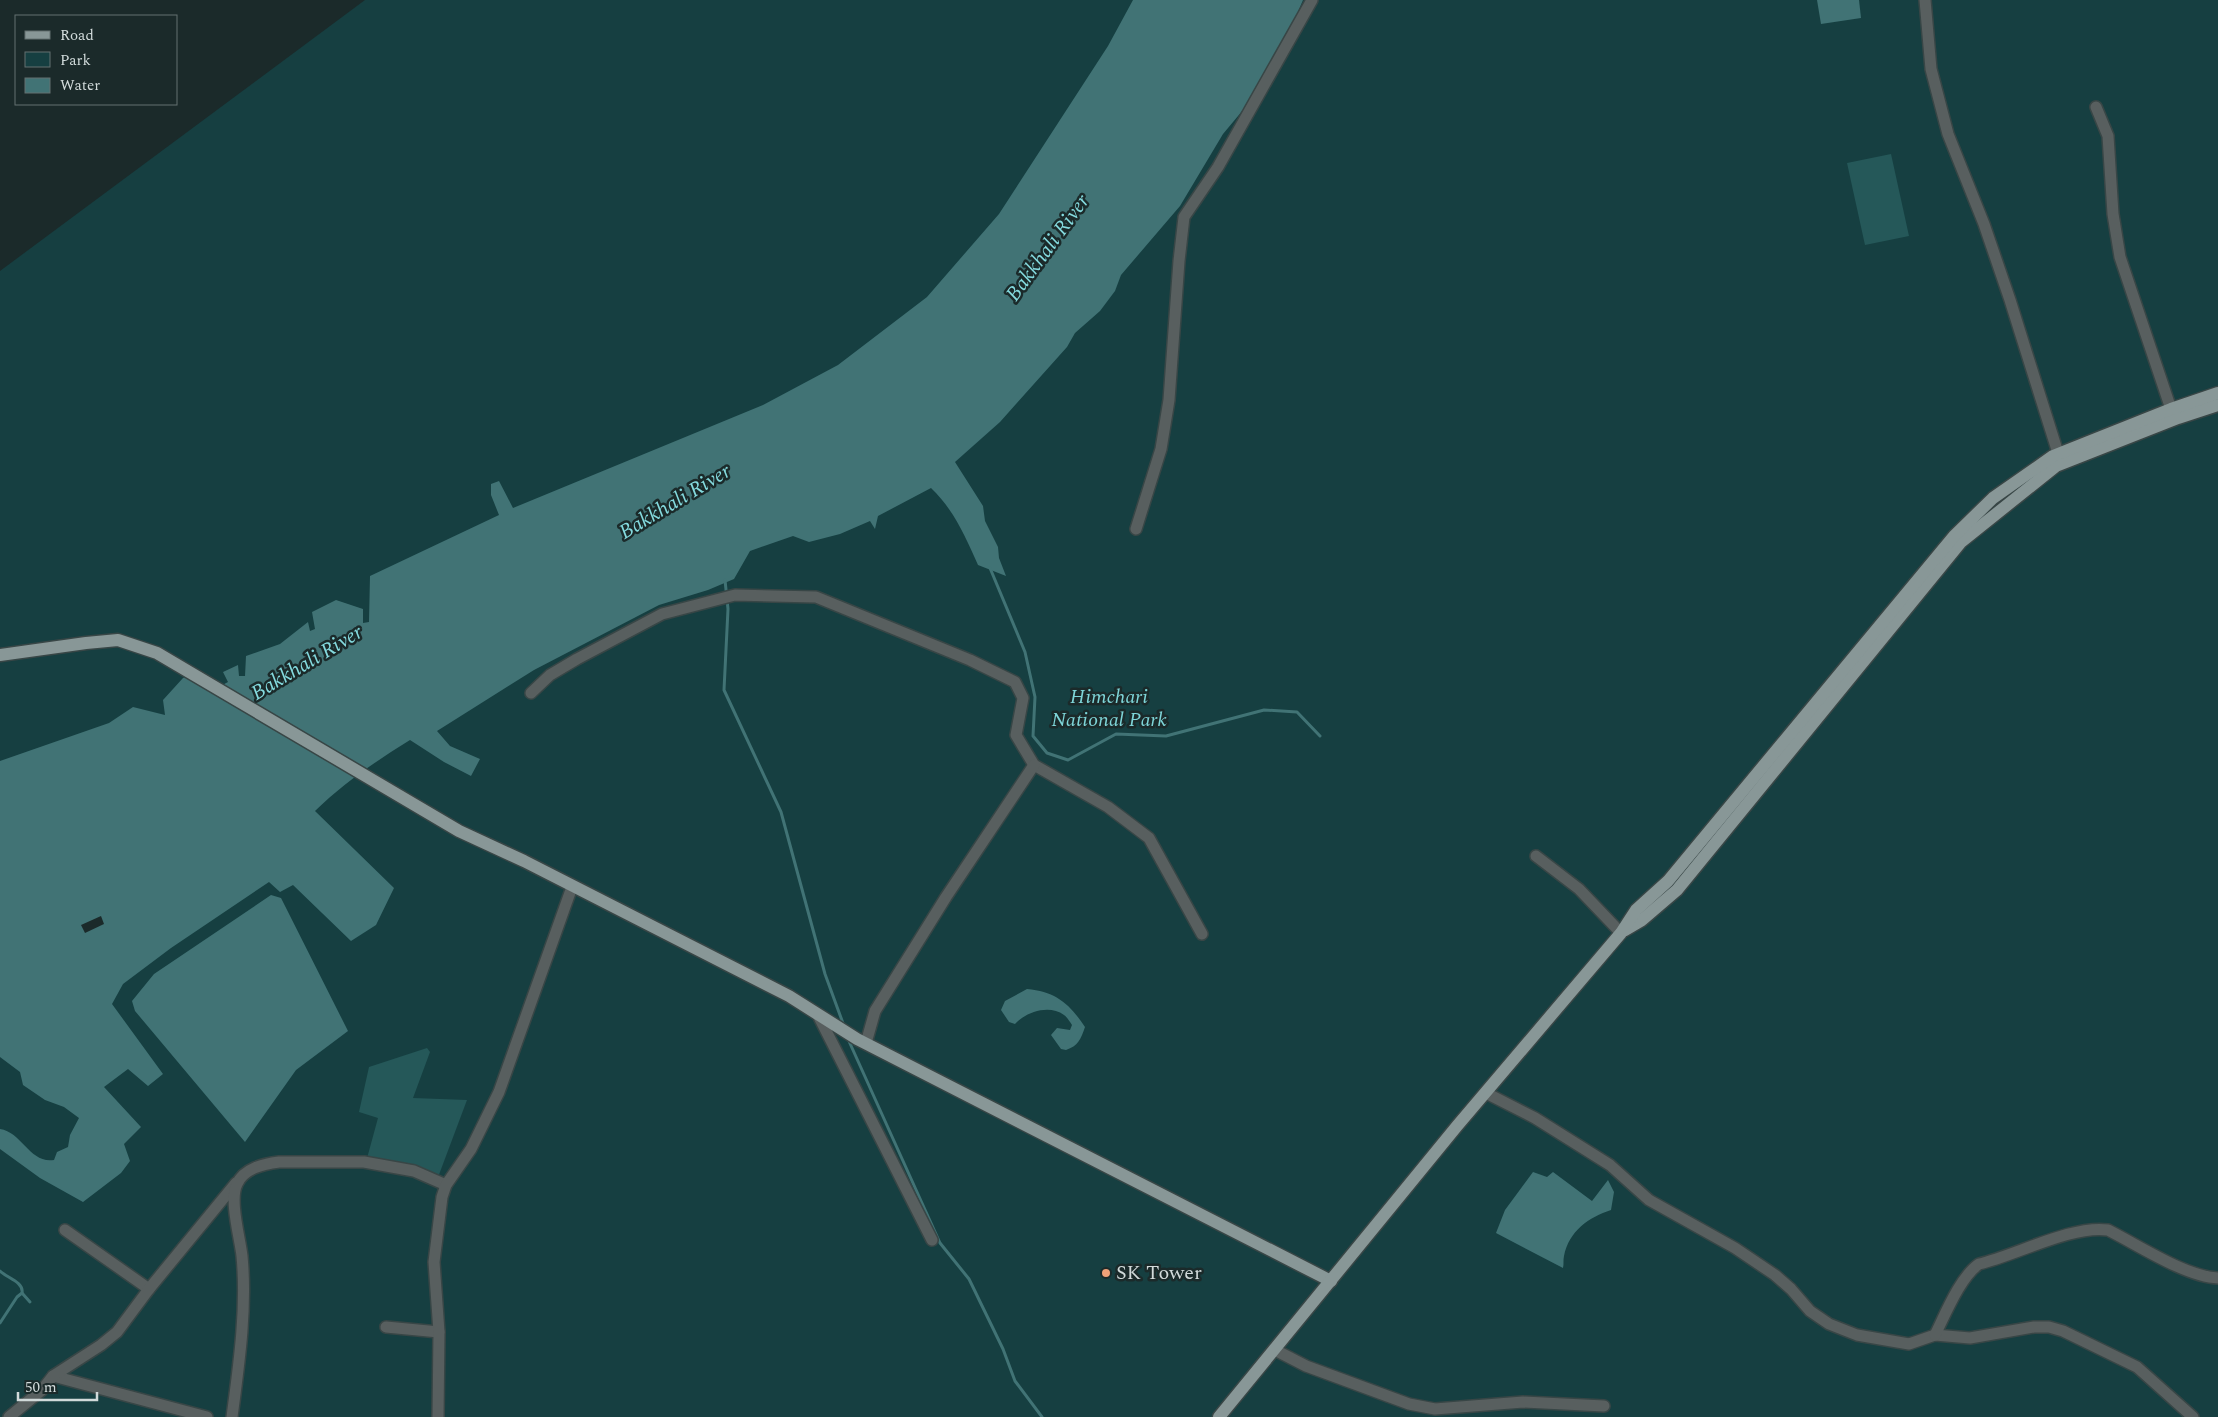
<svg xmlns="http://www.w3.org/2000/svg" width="2218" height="1417" font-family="Spectral,serif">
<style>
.green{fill:#163f41}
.forest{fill:#255859}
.water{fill:#417375}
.pier{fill:#1b2a2a}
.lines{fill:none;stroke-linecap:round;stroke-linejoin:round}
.stream{stroke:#417375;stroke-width:3}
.minor-casing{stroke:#384646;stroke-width:14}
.major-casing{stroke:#384646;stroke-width:15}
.minor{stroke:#585f5f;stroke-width:11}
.major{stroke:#889797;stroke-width:12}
.poi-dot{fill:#f0a279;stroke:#1b2a2a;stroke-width:2}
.labels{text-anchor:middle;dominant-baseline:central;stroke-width:5;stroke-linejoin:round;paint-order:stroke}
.park-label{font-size:20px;font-style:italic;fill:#7ed5d8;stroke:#1b2a2a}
.poi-label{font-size:20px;fill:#d1dada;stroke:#1b2a2a;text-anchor:start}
.water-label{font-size:21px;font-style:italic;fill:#84dade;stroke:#1b2a2a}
</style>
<rect width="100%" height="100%" fill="#1b2a2a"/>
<!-- green -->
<polygon class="green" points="365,0 2218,0 2218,1417 0,1417 0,271"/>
<!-- forest -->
<g class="forest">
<polygon points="1891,154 1909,236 1865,245 1847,163"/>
<polygon points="427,1048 430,1052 413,1098 467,1100 437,1180 366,1162 378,1118 359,1112 369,1067"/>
</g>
<!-- water -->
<g class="water">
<path d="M1133 0H1303L1292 26 1243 110 1223 134 1180 206 1121 275 1115 291 1100 311 1075 333 1067 347 1000 422 955 462 983 506 985 521 998 547 999 558 1006 576 978 565C965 536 954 510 931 488L878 516 875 529 870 521 840 534 809 542 793 536 750 551 734 579 708 590 659 605 534 670 437 731 450 746 480 759 471 776 444 762 410 740C376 761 344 783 315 811L394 888 376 925 351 941 293 885 280 892 269 882 171 948 123 984 112 1004 163 1074 148 1086 128 1069 104 1087 141 1127 124 1144 130 1161 121 1173 83 1202 40 1178 0 1149V1129C22 1132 30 1164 54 1160L57 1152 68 1147 70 1135 79 1118 64 1107 45 1100 23 1085 20 1072 0 1057V761L109 723 133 707 165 715 163 700 183 678 197 671 211 691 228 682 223 672 238 665 239 676H245L246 656 280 644 308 622 310 631 315 629 312 612 336 600 363 609V623L369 622 370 576 499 515 491 495V484L499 481 513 508 763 405 838 365 927 297 999 214 1108 46Z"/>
<polygon points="1817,0 1859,0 1861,18 1821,24"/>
<polygon points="271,895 281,898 348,1031 296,1070 245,1142 135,1011 132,1001 154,974"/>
<path d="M1027 989C1056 992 1069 1003 1085 1027 1081 1039 1078 1046 1066 1050L1061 1049 1051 1035 1057 1028 1070 1030 1072 1025C1070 1022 1067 1017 1064 1015 1049 1004 1026 1012 1015 1024L1009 1022 1001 1010 1005 1001Z"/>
<path d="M1533 1172 1547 1177 1553 1172 1592 1201 1608 1180 1614 1192 1611 1210C1589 1217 1569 1231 1564 1256 1563 1260 1564 1264 1563 1268L1496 1233 1505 1210Z"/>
</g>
<!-- pier -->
<polygon class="pier" points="101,916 104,924 85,933 81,925"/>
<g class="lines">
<!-- stream -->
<g class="stream">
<polyline points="990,568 1025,652 1035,697 1033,736 1047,753 1068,760 1116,734 1166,736 1264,710 1297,712 1320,736"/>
<polyline points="725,580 728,609 724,690 781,812 825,974 844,1026"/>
<polyline points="848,1039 940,1243 969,1279 1003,1349 1015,1381 1042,1417"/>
<path d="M0 1271C7 1278 24 1282 22 1293L17 1297 0 1323"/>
<polyline points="22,1293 30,1302"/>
</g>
<defs>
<g id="minor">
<polyline points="1925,0 1931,69 1948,134 1984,224 2010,300 2058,453"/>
<polyline points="2096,107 2108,136 2113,214 2120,257 2171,409"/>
<polyline points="1136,529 1161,449 1169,400 1179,261 1184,217 1218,167 1312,0"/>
<polyline points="531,693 550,675 577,659 662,614 735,595 816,597 970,660 1015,682 1023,698 1016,735 1034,765 1108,807 1149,838 1202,934"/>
<polyline points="1536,856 1579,889 1621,933"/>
<polyline points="818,1015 932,1240"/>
<polyline points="866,1043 875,1011 946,897 1034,765"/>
<polyline points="1486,1093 1535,1118 1610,1165 1649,1200 1735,1248 1775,1275 1791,1289 1810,1311 1829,1324 1857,1335 1909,1344 1935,1335 1970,1338 2034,1327 2049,1327 2063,1331 2137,1367 2193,1417"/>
<polyline points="65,1230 149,1289"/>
<polyline points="386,1327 439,1332"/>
<path d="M1935 1335C1945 1315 1960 1277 1979 1264 2017 1255 2071 1225 2108 1230 2138 1245 2186 1277 2218 1278"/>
<polyline points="1275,1350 1306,1366 1409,1404 1435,1409 1523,1402 1604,1406"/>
<polyline points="53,1376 207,1417"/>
<polyline points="9,1417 42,1390 53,1376 101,1345 117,1332 149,1289 236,1183"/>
<path d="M232 1417C239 1364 247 1309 242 1256 240 1238 229 1200 237 1184 244 1168 264 1164 279 1162H364L414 1171 446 1185"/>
<polyline points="438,1417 439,1332 434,1262 442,1197 446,1185 471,1149 499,1092 572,887"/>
</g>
<g id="major">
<polyline points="0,655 86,643 118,640 157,653 459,831 524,861 789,996 857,1039 1331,1281"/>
<polyline points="1625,930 1642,920 1677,890 1961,542 2056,466 2178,418 2218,405"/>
<polyline points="1219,1417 1457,1126 1621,933 1636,910 1668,881 1954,536 1993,498 2053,456 2171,409 2218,393"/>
</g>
</defs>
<!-- minor casing -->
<use href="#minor" class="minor-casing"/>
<!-- major casing -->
<use href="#major" class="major-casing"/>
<!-- minor -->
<use href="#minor" class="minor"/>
<!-- major -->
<use href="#major" class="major"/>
</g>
<!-- markers -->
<circle class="poi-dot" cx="1106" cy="1273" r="5"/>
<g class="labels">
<!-- park labels -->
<g class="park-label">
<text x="1109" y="697">Himchari<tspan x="1109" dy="23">National Park</tspan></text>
</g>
<!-- poi labels -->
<g class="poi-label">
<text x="1116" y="1273">SK Tower</text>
</g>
<!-- water labels -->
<g class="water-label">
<text transform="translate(1048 248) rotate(-54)">Bakkhali River</text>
<text transform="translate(675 502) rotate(-31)">Bakkhali River</text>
<text transform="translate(307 663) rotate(-31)">Bakkhali River</text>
</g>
</g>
<!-- legend -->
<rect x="15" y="15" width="162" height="90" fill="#1b2a2a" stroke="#647070"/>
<rect x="25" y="31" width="25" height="8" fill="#889797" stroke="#647070"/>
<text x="60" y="40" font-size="15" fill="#d1dada">Road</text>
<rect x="25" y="52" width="25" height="15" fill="#163f41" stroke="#647070"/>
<text x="60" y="65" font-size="15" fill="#d1dada">Park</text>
<rect x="25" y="78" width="25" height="15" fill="#417375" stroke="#647070"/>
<text x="60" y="90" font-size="15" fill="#d1dada">Water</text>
<!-- scale -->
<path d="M18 1392v8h79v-8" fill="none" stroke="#d1dada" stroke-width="2.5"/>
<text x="25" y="1392" font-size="15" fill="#d1dada" stroke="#1b2a2a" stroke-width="4" paint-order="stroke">50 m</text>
</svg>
